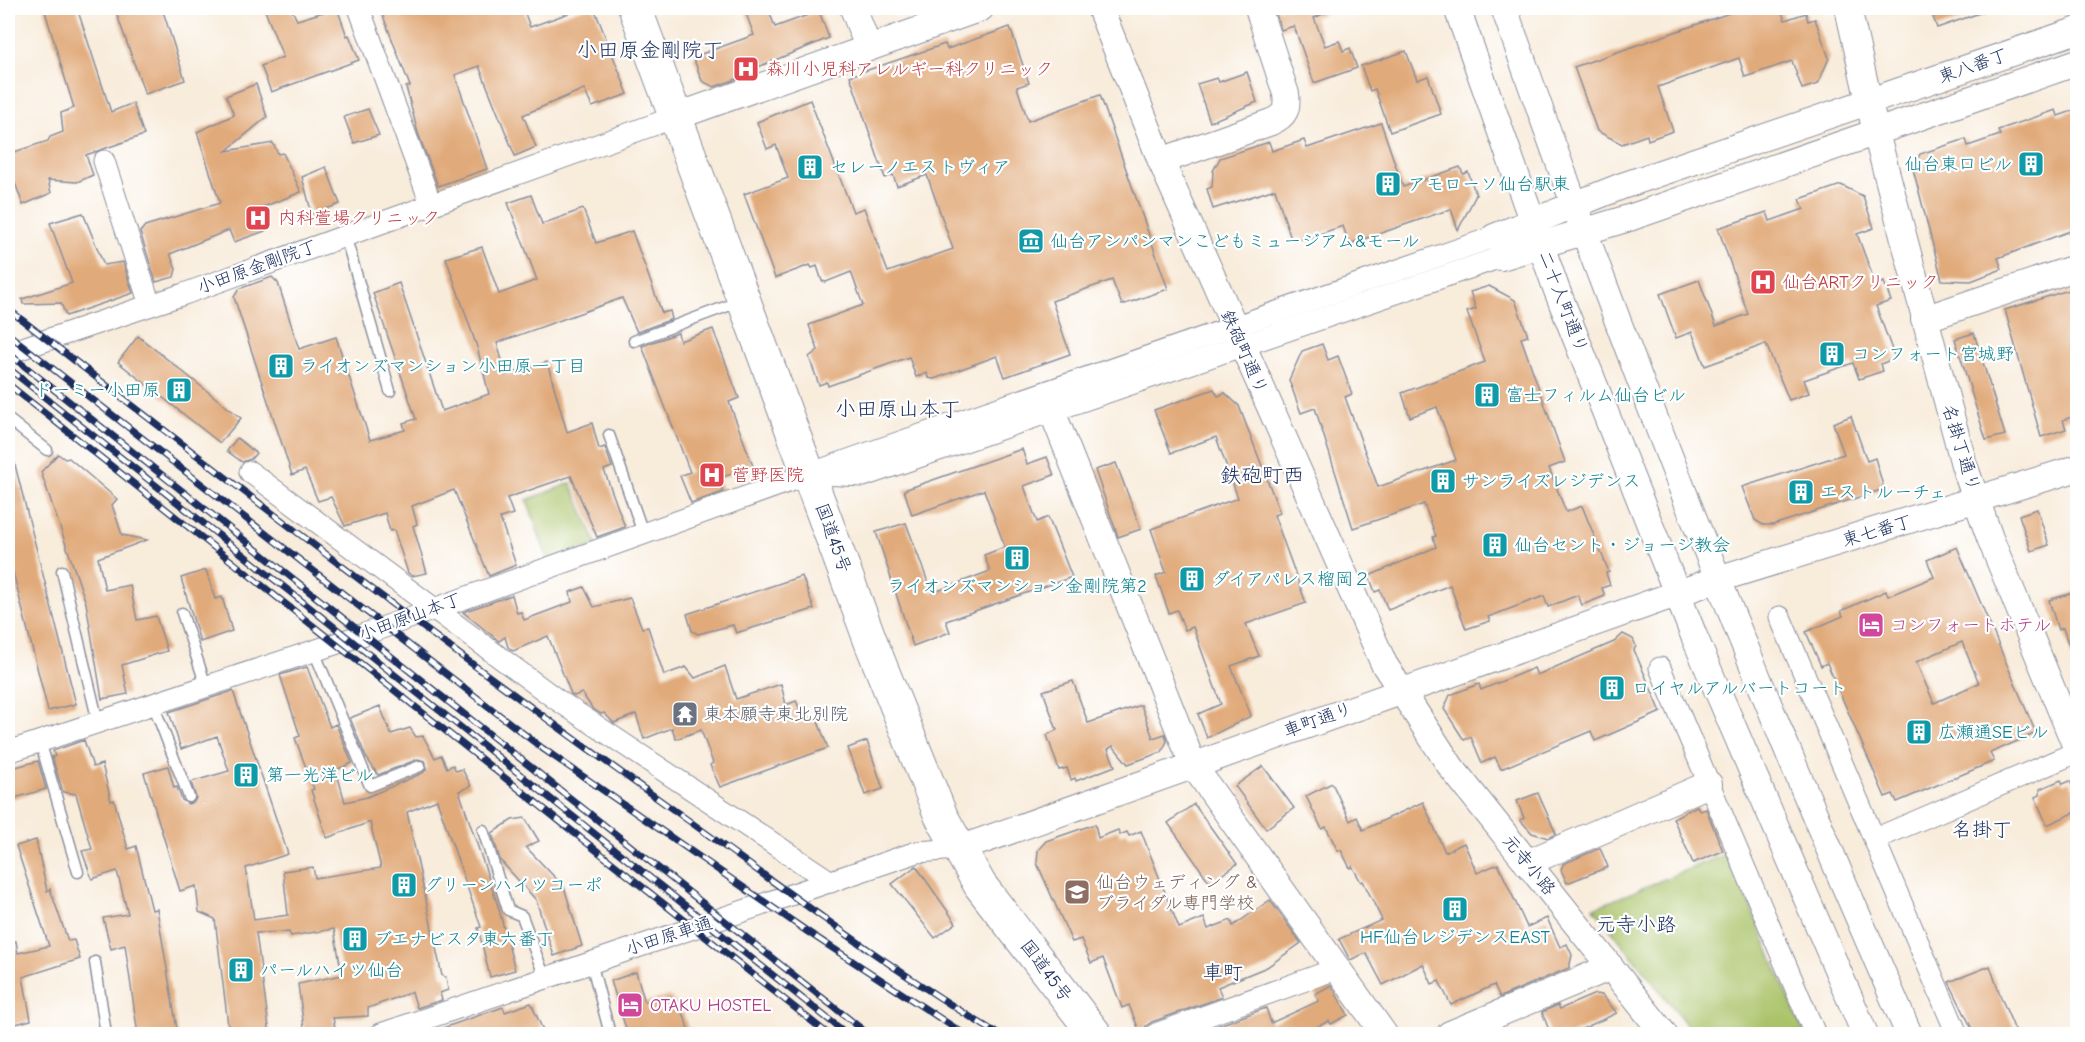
<svg xmlns="http://www.w3.org/2000/svg" width="2085" height="1042" font-family="'Comic Neue','Klee One',sans-serif">
<style>
.green{fill:#aac369;stroke:#627964;stroke-width:1.5}
.building{fill:#e1aa7a;fill-rule:evenodd}
.lines{fill:none;stroke-linecap:round;stroke-linejoin:round}
.service-casing{stroke:#8a8e9c;stroke-width:13}
.minor-casing{stroke:#8a8e9c;stroke-width:23}
.tertiary-casing{stroke:#8a8e9c;stroke-width:28}
.trunk-casing{stroke:#8a8e9c;stroke-width:35}
.service{stroke:#fff;stroke-width:10}
.minor{stroke:#fff;stroke-width:21}
.tertiary{stroke:#fff;stroke-width:26}
.trunk{stroke:#fff;stroke-width:33}
.rail-casing{stroke:#1b2f5e;stroke-width:7}
.rail{stroke:#fff;stroke-width:4.5;stroke-dasharray:14;stroke-linecap:butt}
.labels{text-anchor:middle;dominant-baseline:central;stroke-width:4.5;stroke-linejoin:round;paint-order:stroke}
.street-label{font-size:18px;fill:#1b2f5e;stroke:#fff}
.health-label{font-size:18px;fill:#be3a42;stroke:#fff;text-anchor:start}
.culture-label{font-size:18px;fill:#0d838f;stroke:#fff;text-anchor:start}
.hotel-label{font-size:18px;fill:#b23c85;stroke:#fff;text-anchor:start}
.worship-label{font-size:18px;fill:#5b616d;stroke:#fff;text-anchor:start}
.education-label{font-size:18px;fill:#785e54;stroke:#fff;text-anchor:start}
.neighbourhood-label{font-size:20px;fill:#1b2f5e;stroke:#fff}
.quarter-label{font-size:21px;fill:#1b2f5e;stroke:#fff}
</style>
<rect width="100%" height="100%" fill="#fff"/>
<filter id="ink" filterUnits="userSpaceOnUse"><feTurbulence type="fractalNoise" baseFrequency=".0167" numOctaves="2"/><feDisplacementMap in="SourceGraphic" scale="12" xChannelSelector="R" yChannelSelector="G"/><feConvolveMatrix kernelMatrix="1 2 1 2 8 2 1 2 1" color-interpolation-filters="sRGB"/></filter>
<filter id="wash" filterUnits="userSpaceOnUse"><feTurbulence type="fractalNoise" baseFrequency=".008" numOctaves="4" result="noise"/><feDisplacementMap in="SourceGraphic" scale="24" xChannelSelector="R" yChannelSelector="G"/><feGaussianBlur stdDeviation="1.35" result="paint"/><feColorMatrix in="noise" values="0 0 0 0 0 0 0 0 0 0 0 0 0 0 0 0 0 1.4 0 .05"/><feComposite in="paint" operator="in"/></filter>
<g filter="url(#wash)">
<rect width="100%" height="100%" fill="#f8ecdb"/>
<!-- green -->
<g class="green">
<polygon points="571,483 597,545 548,561 527,500"/>
<polygon points="1728,853 1804,1034 1694,1034 1594,908"/>
</g>
<g id="blocks">
<!-- building -->
<g class="building">
<polygon points="44,8 77,8 111,112 133,103 144,135 86,155 93,175 77,182 48,180 51,193 23,205 8,163 8,154 48,141 50,137 63,132 61,113 74,108"/>
<polygon points="131,8 162,8 185,80 145,94 116,12"/>
<polygon points="264,8 291,8 297,20 337,8 347,36 349,35 359,60 271,92 261,66 283,57"/>
<polygon points="380,8 523,8 530,27 583,8 594,8 628,94 592,107 584,89 523,115 536,147 515,156 479,66 455,75 487,169 438,186 418,133 406,87 410,86"/>
<polygon points="744,8 768,8 775,27 819,11 829,38 753,69 754,73 714,87 702,81 693,57 754,35"/>
<polygon points="1274,8 1337,8 1314,18 1325,46 1339,41 1343,51 1350,48 1357,68 1314,83 1294,26 1281,30"/>
<polygon points="1744,8 1780,8 1785,20 1806,13 1808,21 1815,19 1829,58 1818,84 1802,89 1792,61 1745,77 1739,58 1658,87 1673,131 1648,140 1647,135 1622,144 1597,131 1574,67"/>
<polygon points="1930,8 1987,8 1988,10 1937,28"/>
<polygon points="1010,27 1029,83 1017,87 1028,121 1100,95 1168,289 1122,305 1112,280 1052,301 1070,354 1005,377 997,356 934,379 928,378 927,373 916,377 909,357 828,386 827,382 819,385 809,357 818,350 809,325 863,305 851,272 826,282 822,281 817,266 812,268 810,265 775,278 744,194 788,178 776,145 767,149 757,122 810,100 853,212 864,208 888,272 953,249 927,175 897,186 893,175 885,178 850,76 945,44 947,49"/>
<polygon points="1406,51 1417,80 1428,76 1441,114 1390,132 1375,89 1370,91 1361,66"/>
<polygon points="1247,72 1257,102 1210,122 1197,84 1217,78 1219,82"/>
<polygon points="256,84 267,117 226,151 273,143 278,154 283,153 301,192 258,209 265,231 234,242 229,230 170,254 176,269 174,277 156,282 140,232 145,226 220,203 197,132 234,115 226,96"/>
<polygon points="368,109 379,135 354,143 344,117"/>
<polygon points="2078,109 2078,228 1998,258 2002,269 1971,281 1942,280 1913,169 1920,154 1966,139 1968,146 2000,135 1998,130 2056,110 2058,116"/>
<polygon points="1381,123 1403,187 1460,167 1463,174 1468,172 1476,195 1458,230 1451,209 1349,244 1343,226 1313,236 1312,241 1297,238 1291,239 1275,189 1213,209 1207,189 1212,187 1213,171 1220,158 1269,142 1272,151 1304,140 1307,148"/>
<polygon points="326,167 340,204 312,214 302,177"/>
<polygon points="1841,185 1863,196 1874,228 1857,234 1876,285 1884,282 1891,301 1876,306 1895,358 1881,364 1883,371 1859,379 1853,363 1804,380 1809,393 1789,400 1766,344 1705,366 1692,332 1676,338 1660,294 1699,280 1716,326 1748,314 1718,228 1767,212 1770,221 1804,209 1800,199"/>
<polygon points="531,195 542,224 583,209 596,243 632,231 662,313 670,311 672,319 637,332 622,298 497,343 506,375 547,362 567,432 592,423 599,449 605,447 612,467 604,470 625,527 597,537 571,476 507,498 513,514 500,518 516,565 489,576 454,490 412,506 417,524 413,526 427,573 412,576 408,573 394,530 390,531 385,513 345,526 331,497 318,501 305,470 292,475 234,297 239,289 272,277 278,283 299,349 336,337 370,440 405,430 403,423 416,419 373,293 399,283 442,411 489,394 477,347 446,258 482,247 499,294 537,280 508,203"/>
<polygon points="83,213 104,265 123,262 133,293 66,316 61,303 23,304 22,299 72,283 50,223"/>
<polygon points="1489,286 1515,300 1528,336 1521,338 1565,462 1549,468 1566,512 1582,506 1609,572 1606,573 1610,585 1602,588 1605,596 1582,605 1578,595 1548,607 1544,596 1488,617 1490,621 1466,629 1450,585 1388,610 1380,590 1375,592 1369,576 1436,547 1433,537 1436,536 1424,504 1353,528 1315,408 1301,413 1289,380 1302,351 1322,344 1328,360 1338,356 1352,394 1345,397 1378,487 1456,460 1437,407 1410,417 1402,393 1485,362 1467,312 1476,309 1470,292"/>
<polygon points="2078,287 2078,415 2063,420 2066,429 2041,437 2005,310"/>
<polygon points="713,329 739,398 729,402 753,466 718,479 723,492 691,503 680,476 690,472 642,346 678,333 680,341"/>
<polygon points="1974,333 2005,435 1986,440 1955,339"/>
<polygon points="138,336 241,418 220,443 118,362"/>
<polygon points="1214,389 1218,396 1225,393 1239,406 1280,513 1274,515 1306,603 1246,624 1259,656 1231,666 1251,716 1207,738 1198,714 1221,704 1193,627 1185,630 1177,610 1169,613 1156,576 1166,572 1151,529 1238,498 1216,437 1171,453 1154,410"/>
<polygon points="1851,416 1867,461 1875,458 1884,489 1773,525 1763,525 1755,520 1742,487 1844,454 1833,423"/>
<polygon points="237,438 256,453 251,459 242,462 227,451"/>
<polygon points="1022,449 1027,464 1047,457 1054,475 1024,486 1037,522 1048,517 1072,577 946,621 950,632 913,646 876,532 906,523 932,593 990,571 984,555 1005,547 984,490 912,515 904,490"/>
<polygon points="58,454 65,459 69,458 117,499 112,505 122,535 147,540 98,558 105,590 130,585 137,620 156,616 167,651 122,665 128,694 102,699 86,603 41,472"/>
<polygon points="14,461 76,704 48,711 8,552 8,462"/>
<polygon points="1116,463 1141,529 1118,537 1095,470"/>
<polygon points="2037,509 2049,545 2031,551 2019,515"/>
<path d="M1957 547 2036 733 1990 753 1994 761 1897 802 1893 794 1885 797 1827 663 1821 666 1806 632 1843 616 1841 611 1886 591 1888 596 1934 577 1927 560ZM1962 642 1979 683 1934 703 1916 662Z"/>
<polygon points="206,570 215,599 222,597 232,631 200,642 181,578"/>
<polygon points="802,576 814,609 736,633 733,625 698,634 692,631 687,614"/>
<polygon points="584,587 594,607 630,598 642,628 648,627 664,675 686,667 695,678 725,666 736,699 781,684 786,705 796,701 805,720 816,716 828,748 720,787 710,765 713,763 701,730 676,739 672,728 644,739 636,714 614,723 604,713 601,714 592,708 582,693 574,696 571,694 548,636 513,651 508,647 505,637 499,641 463,612 512,595 517,613 521,612 524,620 572,602 570,592"/>
<polygon points="2078,591 2078,661 2074,662 2063,628 2058,630 2049,600"/>
<polygon points="1623,634 1633,639 1636,646 1634,650 1661,712 1595,741 1591,731 1501,769 1495,757 1482,763 1471,737 1464,740 1444,709 1450,695 1479,684 1481,690 1534,668 1537,675 1614,642"/>
<polygon points="307,667 330,727 336,724 352,763 336,770 345,802 367,797 423,773 427,768 425,761 418,759 378,775 366,757 350,718 380,706 391,734 410,728 416,737 423,736 435,758 441,755 447,768 453,765 456,771 462,769 471,786 459,791 498,906 515,970 490,977 478,928 481,927 437,800 407,812 442,976 446,977 448,990 440,993 442,1000 417,1008 412,992 368,1008 368,1016 333,1018 335,1027 314,1035 305,1035 298,984 342,975 334,929 291,936 289,932 256,933 270,1035 225,1035 228,1025 215,919 199,912 196,886 180,891 144,773 168,766 174,788 177,787 182,800 188,804 194,802 196,798 191,782 229,771 217,736 181,749 169,712 233,691 288,854 246,868 254,920 288,915 283,871 313,867 315,878 381,868 370,822 327,838 311,790 314,789 295,738 300,736 280,675"/>
<polygon points="1073,681 1088,723 1141,705 1153,738 1165,734 1167,741 1162,752 1128,764 1113,746 1108,749 1115,766 1076,781 1075,778 1071,780 1067,768 1059,770 1047,735 1057,730 1043,691"/>
<polygon points="84,740 93,767 102,764 111,801 114,800 128,849 136,846 152,910 157,909 178,1035 138,1035 125,945 111,949 103,918 128,914 117,871 92,879 82,851 92,849 76,794 63,792 52,757 55,756 53,751"/>
<polygon points="867,741 883,789 865,795 848,748"/>
<polygon points="38,761 46,789 8,800 8,769"/>
<polygon points="1263,766 1294,808 1266,829 1235,786"/>
<polygon points="2061,780 2063,784 2070,781 2078,799 2078,811 2047,825 2035,797 2040,795 2040,789"/>
<polygon points="1332,783 1350,821 1357,817 1363,830 1423,802 1445,852 1464,843 1477,873 1498,864 1527,927 1547,918 1560,947 1567,944 1572,955 1569,968 1500,997 1494,985 1451,1005 1439,981 1432,984 1423,964 1383,985 1366,953 1350,960 1339,939 1382,920 1363,881 1361,882 1352,866 1350,868 1341,850 1338,851 1326,827 1322,829 1306,796"/>
<polygon points="1538,793 1556,834 1548,838 1532,833 1520,820 1524,818 1517,801"/>
<polygon points="1194,804 1237,864 1210,883 1168,823"/>
<polygon points="1697,806 1700,811 1706,809 1723,851 1693,863 1673,818"/>
<polygon points="525,818 539,841 526,847 564,887 582,946 554,956 536,900 500,860 492,833 512,820"/>
<polygon points="1095,824 1098,838 1118,830 1120,835 1127,832 1129,836 1141,831 1179,928 1204,918 1208,929 1231,920 1233,926 1270,900 1301,943 1267,967 1218,987 1222,997 1152,1022 1146,1026 1144,1035 1141,1035 1129,1005 1122,1008 1103,958 1091,963 1081,939 1072,942 1037,863 1038,850 1046,841"/>
<polygon points="36,840 47,891 50,889 68,941 74,940 80,959 23,977 31,1020 12,1025 8,1010 8,942 16,941 18,953 49,946 16,846"/>
<polygon points="1600,848 1608,867 1567,883 1561,870 1563,864"/>
<polygon points="916,866 956,923 935,938 892,884"/>
<polygon points="1990,966 2000,995 2017,1035 1975,1035 1949,982"/>
<polygon points="636,972 645,1002 670,996 684,1015 690,1035 628,1035 611,981"/>
<polygon points="1331,985 1348,1015 1331,1024 1329,1021 1300,1035 1192,1035 1266,1008 1271,1023 1319,1001 1315,994"/>
<polygon points="1595,994 1602,995 1617,1013 1569,1035 1551,1035 1542,1012 1558,1005 1560,1009"/>
<polygon points="531,1003 545,1035 423,1035 503,1007 505,1012"/>
</g>
</g>
</g>
<g filter="url(#ink)">
<use href="#blocks" fill-opacity="0" stroke="#8a8e9c" stroke-width="1.5"/>
<g class="lines">
<defs>
<g id="service">
<polyline points="345,235 390,391"/>
<polyline points="634,341 741,301"/>
<polyline points="8,419 47,450"/>
<polyline points="609,435 643,533"/>
<polyline points="62,571 98,722"/>
<polyline points="182,613 206,686"/>
<polyline points="314,651 370,786 420,766"/>
<polyline points="153,704 189,797"/>
<polyline points="40,741 78,872"/>
<polyline points="483,830 508,910 522,916 545,978"/>
<polyline points="95,962 106,1034"/>
<polyline points="591,962 610,1034"/>
</g>
<g id="minor">
<polyline points="359,8 431,204"/>
<polyline points="104,161 150,305"/>
<polyline points="8,353 184,294 675,117"/>
<polyline points="250,472 556,699 831,882"/>
<polyline points="821,474 863,476 1501,257"/>
<polyline points="1780,617 1957,1034"/>
<polyline points="1660,668 1815,1034"/>
<polyline points="8,752 362,635 857,457 1494,237"/>
<polyline points="1875,839 2077,752"/>
<polyline points="381,1034 917,852 959,849"/>
<polyline points="1156,1034 1336,969"/>
</g>
<g id="tertiary">
<polyline points="853,8 868,47"/>
<polyline points="1100,8 1161,161 1384,664 1451,767 1664,1034"/>
<polyline points="1457,8 1556,288 1694,636 1865,1034"/>
<path d="M1504 8C1625 355 1761 698 1909 1034"/>
<polyline points="1848,8 1876,133 1964,465 1990,538 2078,752"/>
<polyline points="675,117 981,8"/>
<path d="M1161 161 1271 122C1285 116 1288 109 1286 94L1258 8"/>
<polyline points="1494,237 1622,186 2078,30"/>
<polyline points="1501,257 1632,217 2078,62"/>
<polyline points="1924,319 2078,267"/>
<polyline points="1052,411 1193,765 1384,1034"/>
<polyline points="959,849 1718,579 2078,468"/>
<polyline points="1527,863 1709,784"/>
<polyline points="1450,1034 1611,967"/>
</g>
<polyline id="trunk" points="635,8 872,645 941,816 980,885 1095,1034"/>
</defs>
<!-- service casing -->
<use href="#service" class="service-casing"/>
<!-- minor casing -->
<use href="#minor" class="minor-casing"/>
<!-- tertiary casing -->
<use href="#tertiary" class="tertiary-casing"/>
<!-- trunk casing -->
<use href="#trunk" class="trunk-casing"/>
<!-- service -->
<use href="#service" class="service"/>
<!-- minor -->
<use href="#minor" class="minor"/>
<!-- tertiary -->
<use href="#tertiary" class="tertiary"/>
<!-- trunk -->
<use href="#trunk" class="trunk"/>
<defs>
<g id="rail">
<path d="M8 309C228 480 450 652 678 813 784 889 887 967 998 1034"/>
<polyline points="8,334 542,748 808,932 964,1034"/>
<polyline points="8,353 868,1034"/>
<polyline points="8,368 847,1034"/>
<polyline points="8,384 828,1034"/>
</g>
</defs>
<!-- rail casing -->
<use href="#rail" class="rail-casing"/>
<!-- rail -->
<use href="#rail" class="rail"/>
</g>
</g>
<!-- icons -->
<defs>
<symbol id="hospital-square" viewBox="-11 -11 22 22"><rect x="-9" y="-9" width="18" height="18" rx="4" fill="#e0444e" stroke="#fff"/><path d="M-5-5h3v3.5h4V-5h3V5h-3V1.5h-4V5h-3Z" fill="#fff"/></symbol>
<symbol id="building-square" viewBox="-11 -11 22 22"><rect x="-9" y="-9" width="18" height="18" rx="4" fill="#0f9aa8" stroke="#fff"/><path d="M-4-6H4V6H1V3H-1V6H-4ZM-2.5-4.3h1.7v1.8h-1.7ZM.8-4.3h1.7v1.8H.8ZM-2.5-1h1.7V.8h-1.7ZM.8-1h1.7V.8H.8Z" fill="#fff"/></symbol>
<symbol id="museum-square" viewBox="-11 -11 22 22"><rect x="-9" y="-9" width="18" height="18" rx="4" fill="#0f9aa8" stroke="#fff"/><path d="M0-6L6-3V-2H-6V-3ZM-5-1h2V3h-2ZM-1-1h2V3h-2ZM3-1h2V3H3ZM-6 4H6V6H-6Z" fill="#fff"/></symbol>
<symbol id="hotel-square" viewBox="-11 -11 22 22"><rect x="-9" y="-9" width="18" height="18" rx="4" fill="#d1479c" stroke="#fff"/><path d="M-6-4.5h1.5V1H6V5H4.5V3h-9V5H-6ZM-4 0a1.8 1.8 0 1 1 3.6 0ZM.5 0V-2.5h3Q6-2.5 6 0Z" fill="#fff"/></symbol>
<symbol id="temple-square" viewBox="-11 -11 22 22"><rect x="-9" y="-9" width="18" height="18" rx="4" fill="#6b7280" stroke="#fff"/><path d="M0-6L5-2H3V0L6.5 2.5H4V6H1.5V3h-3V6H-4V2.5H-6.5L-3 0V-2H-5Z" fill="#fff"/></symbol>
<symbol id="university-square" viewBox="-11 -11 22 22"><rect x="-9" y="-9" width="18" height="18" rx="4" fill="#8d6e63" stroke="#fff"/><path d="M0-5L7-2L0 1L-7-2ZM-4 1L0 2.5L4 1V4Q0 6-4 4Z" fill="#fff"/></symbol>
</defs>
<g fill-rule="evenodd">
<use href="#hospital-square" x="731" y="54" width="30" height="30"/>
<use href="#building-square" x="2016" y="149" width="30" height="30"/>
<use href="#building-square" x="795" y="152" width="30" height="30"/>
<use href="#building-square" x="1373" y="169" width="30" height="30"/>
<use href="#hospital-square" x="243" y="203" width="30" height="30"/>
<use href="#museum-square" x="1016" y="226" width="30" height="30"/>
<use href="#hospital-square" x="1748" y="267" width="30" height="30"/>
<use href="#building-square" x="1817" y="339" width="30" height="30"/>
<use href="#building-square" x="266" y="351" width="30" height="30"/>
<use href="#building-square" x="164" y="375" width="30" height="30"/>
<use href="#building-square" x="1472" y="380" width="30" height="30"/>
<use href="#hospital-square" x="697" y="460" width="30" height="30"/>
<use href="#building-square" x="1428" y="466" width="30" height="30"/>
<use href="#building-square" x="1786" y="477" width="30" height="30"/>
<use href="#building-square" x="1480" y="530" width="30" height="30"/>
<use href="#building-square" x="1002" y="543" width="30" height="30"/>
<use href="#building-square" x="1177" y="564" width="30" height="30"/>
<use href="#hotel-square" x="1856" y="610" width="30" height="30"/>
<use href="#building-square" x="1597" y="673" width="30" height="30"/>
<use href="#temple-square" x="670" y="699" width="30" height="30"/>
<use href="#building-square" x="1904" y="717" width="30" height="30"/>
<use href="#building-square" x="231" y="760" width="30" height="30"/>
<use href="#building-square" x="389" y="870" width="30" height="30"/>
<use href="#university-square" x="1062" y="877" width="30" height="30"/>
<use href="#building-square" x="1440" y="894" width="30" height="30"/>
<use href="#building-square" x="340" y="924" width="30" height="30"/>
<use href="#building-square" x="226" y="955" width="30" height="30"/>
<use href="#hotel-square" x="615" y="990" width="30" height="30"/>
</g>
<g class="labels">
<!-- street labels -->
<g class="street-label">
<text transform="translate(1973 66) rotate(-19)">東八番丁</text>
<text transform="translate(257 267) rotate(-20)">小田原金剛院丁</text>
<text transform="translate(1563 302) rotate(69)">二十人町通り</text>
<text transform="translate(1244 352) rotate(66)">鉄砲町通り</text>
<text transform="translate(1961 448) rotate(73)">名掛丁通り</text>
<text transform="translate(1877 531) rotate(-16)">東七番丁</text>
<text transform="translate(833 538) rotate(70)">国道45号</text>
<text transform="translate(410 617) rotate(-20)">小田原山本丁</text>
<text transform="translate(1318 720) rotate(-20)">車町通り</text>
<text transform="translate(1529 865) rotate(51)">元寺小路</text>
<text transform="translate(669 936) rotate(-18)">小田原車通</text>
<text transform="translate(1046 971) rotate(53)">国道45号</text>
</g>
<!-- health labels -->
<g class="health-label">
<text x="766" y="69">森川小児科アレルギー科クリニック</text>
<text x="278" y="218">内科萱場クリニック</text>
<text x="1782" y="282">仙台ARTクリニック</text>
<text x="732" y="475">菅野医院</text>
</g>
<!-- culture labels -->
<g class="culture-label">
<text x="2012" y="164" text-anchor="end">仙台東口ビル</text>
<text x="830" y="167">セレーノエストヴィア</text>
<text x="1408" y="184">アモローソ仙台駅東</text>
<text x="1050" y="241">仙台アンパンマンこどもミュージアム&amp;モール</text>
<text x="1852" y="354">コンフォート宮城野</text>
<text x="300" y="366">ライオンズマンション小田原一丁目</text>
<text x="160" y="390" text-anchor="end">ドーミー小田原</text>
<text x="1506" y="395">富士フィルム仙台ビル</text>
<text x="1462" y="481">サンライズレジデンス</text>
<text x="1820" y="492">エストルーチェ</text>
<text x="1514" y="545">仙台セント・ジョージ教会</text>
<text x="1212" y="579">ダイアパレス榴岡２</text>
<text x="1017" y="586" text-anchor="middle">ライオンズマンション金剛院第2</text>
<text x="1632" y="688">ロイヤルアルバートコート</text>
<text x="1938" y="732">広瀬通SEビル</text>
<text x="266" y="775">第一光洋ビル</text>
<text x="424" y="885">グリーンハイツコーポ</text>
<text x="1455" y="937" text-anchor="middle">HF仙台レジデンスEAST</text>
<text x="374" y="939">ブエナビスタ東六番丁</text>
<text x="260" y="970">パールハイツ仙台</text>
</g>
<!-- hotel labels -->
<g class="hotel-label">
<text x="1890" y="625">コンフォートホテル</text>
<text x="650" y="1005">OTAKU HOSTEL</text>
</g>
<!-- worship labels -->
<g class="worship-label">
<text x="704" y="714">東本願寺東北別院</text>
</g>
<!-- education labels -->
<g class="education-label">
<text x="1096" y="882">仙台ウェディング &amp;<tspan x="1096" dy="21">ブライダル専門学校</tspan></text>
</g>
<!-- neighbourhood labels -->
<g class="neighbourhood-label">
<text x="1982" y="829">名掛丁</text>
<text x="1636" y="924">元寺小路</text>
<text x="1223" y="972">車町</text>
</g>
<!-- quarter labels -->
<g class="quarter-label">
<text x="650" y="50">小田原金剛院丁</text>
<text x="898" y="409">小田原山本丁</text>
<text x="1262" y="475">鉄砲町西</text>
</g>
</g>
<!-- margin -->
<rect width="2085" height="1042" fill="none" stroke="#fff" stroke-width="30"/>
</svg>
